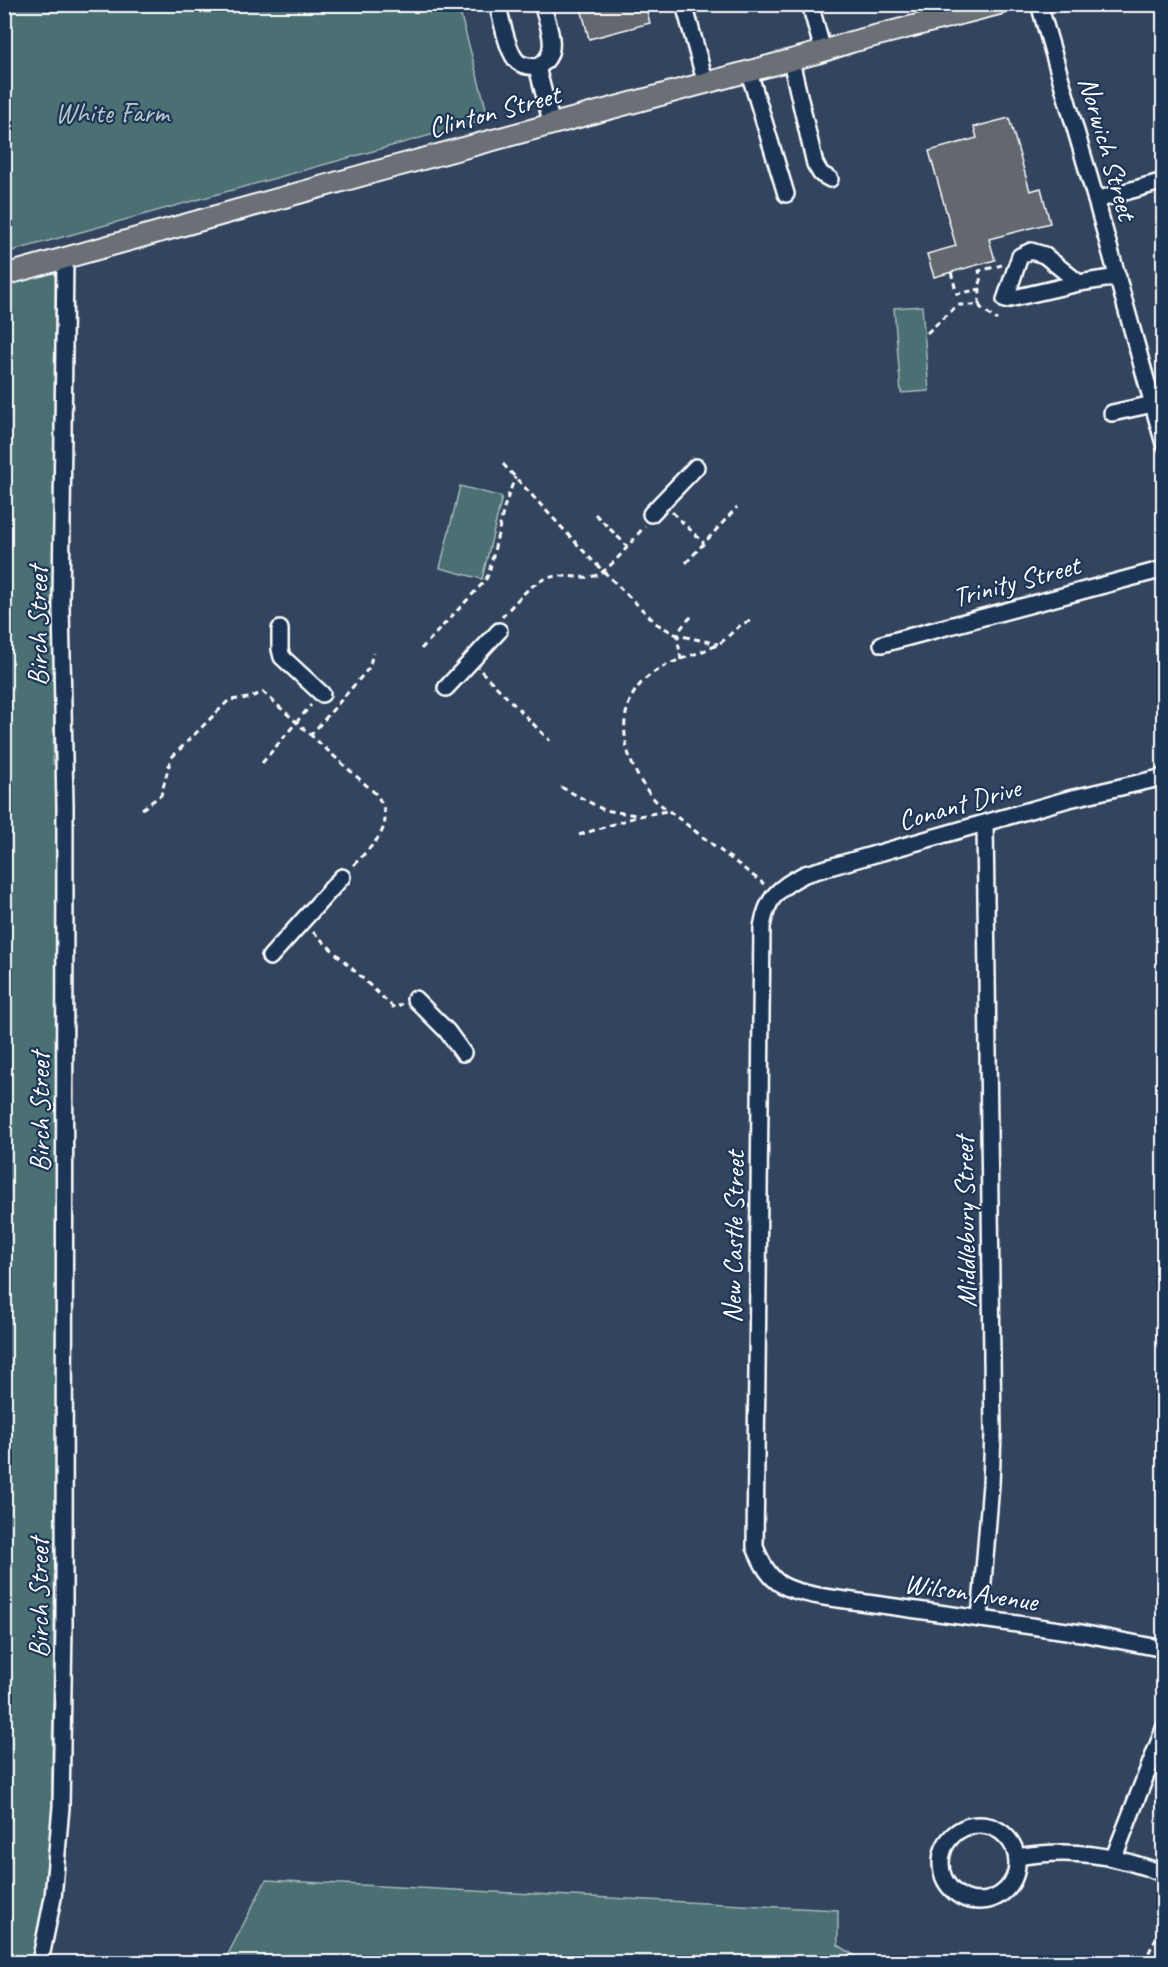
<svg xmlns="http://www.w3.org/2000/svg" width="1168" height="1967" font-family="Caveat,sans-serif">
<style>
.green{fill:#4b7073;stroke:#a5b8b9;stroke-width:1.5}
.building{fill:#63676e;stroke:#fff;stroke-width:1.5}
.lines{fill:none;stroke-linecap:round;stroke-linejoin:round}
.minor-casing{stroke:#fff;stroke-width:20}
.major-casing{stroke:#fff;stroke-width:24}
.path{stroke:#fff;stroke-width:3;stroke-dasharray:6 4.5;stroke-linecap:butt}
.minor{stroke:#1d3557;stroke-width:15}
.major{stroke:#6b6f75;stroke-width:20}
.labels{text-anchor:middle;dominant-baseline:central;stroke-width:4.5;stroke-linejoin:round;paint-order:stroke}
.street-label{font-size:28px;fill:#fff;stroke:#1d3557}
.park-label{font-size:28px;fill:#b7c6c7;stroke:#1d3557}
</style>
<rect width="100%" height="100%" fill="#32445e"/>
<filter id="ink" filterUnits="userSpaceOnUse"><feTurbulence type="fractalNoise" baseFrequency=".0167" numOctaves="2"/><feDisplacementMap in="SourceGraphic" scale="12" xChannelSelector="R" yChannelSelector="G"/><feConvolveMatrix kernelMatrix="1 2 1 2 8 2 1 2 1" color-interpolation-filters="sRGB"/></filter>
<g filter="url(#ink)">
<!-- green -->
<g class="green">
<polygon points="5,4 458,5 489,119 5,253"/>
<polygon points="55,269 56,613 53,764 57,765 56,1449 51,1870 46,1870 44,1907 34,1962 5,1962 4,274"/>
<polygon points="922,306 929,391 901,393 894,308"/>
<polygon points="460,486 502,497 482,579 440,568"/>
<polygon points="266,1880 838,1910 838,1945 865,1962 224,1962"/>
</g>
<!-- building -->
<g class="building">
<polygon points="580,4 645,4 650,23 589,39"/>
<polygon points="1009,118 1030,191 1041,188 1050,223 989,239 995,260 934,277 927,254 956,246 929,151 977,138 974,127"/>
</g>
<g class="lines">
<defs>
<g id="minor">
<path d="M497 4C502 19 507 53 518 62 524 67 530 66 537 67L552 125"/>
<polyline points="684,4 706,84"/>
<polyline points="810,4 823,51"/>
<polyline points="1039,4 1096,200 1164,444"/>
<polyline points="791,61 815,164 821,174 830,179"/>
<path d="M537 67C562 55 548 25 542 4"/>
<polyline points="749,72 786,194"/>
<polyline points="1096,200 1164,181"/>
<polyline points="1079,283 1005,300 1020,256 1031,251 1044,255 1079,283 1118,277"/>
<polyline points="1112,413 1153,404"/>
<polyline points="651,514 696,467"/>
<polyline points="280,629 280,649 282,657 322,694"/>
<polyline points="882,644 1164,569"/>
<polyline points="446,688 499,631"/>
<path d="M1164 777 1069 799 805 874C779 887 767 897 762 927L755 1547C771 1587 784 1589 824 1597L1081 1633 1164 1649"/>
<polyline points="270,957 342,877"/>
<polyline points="415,999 447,1031 463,1053"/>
<polyline points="980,1619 991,1484 993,1433 985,824"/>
<circle cx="979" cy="1863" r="38"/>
<path d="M1017 1857C1069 1848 1114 1854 1164 1874"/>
<polyline points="1114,1857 1164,1729"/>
<polyline points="40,1962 53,1898 61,1807 64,1626 65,806 61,606 65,259"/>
</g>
<polyline id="major" points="4,275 378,171 817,53 851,42 999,4"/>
</defs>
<!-- minor casing -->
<use href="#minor" class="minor-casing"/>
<!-- major casing -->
<use href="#major" class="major-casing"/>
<!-- path -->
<g class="path">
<polyline points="951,272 957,294 981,289"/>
<path d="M979 305C979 292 982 284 979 271L1002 265"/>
<polyline points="927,333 958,305 979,305 982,309 997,320"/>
<polyline points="503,464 591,559 657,624 677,635 718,644"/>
<polyline points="672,512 704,543"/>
<polyline points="595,514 627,546"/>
<polyline points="686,563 737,507"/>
<path d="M502 617C519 599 535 575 562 576 575 576 587 580 599 574 615 565 632 540 645 526"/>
<path d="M750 621C737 624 729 638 717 645 699 654 679 658 661 668 607 697 620 763 656 801L764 884"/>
<polyline points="421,649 485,581 489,573 504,508 515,477"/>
<path d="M681 660C677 633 674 634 693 615"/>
<polyline points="481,671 550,741"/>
<polyline points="310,736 369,668 373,653"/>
<polyline points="262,763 311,705"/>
<polyline points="561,787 604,810 636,815"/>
<path d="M142 809 161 795 171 758 229 700 249 698 263 692 376 794C399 827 373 843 352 867"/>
<polyline points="579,835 639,816 667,811"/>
<polyline points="313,932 394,1008 402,1004"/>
<polyline points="1144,1962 1164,1922"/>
</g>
<!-- minor -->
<use href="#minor" class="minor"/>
<!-- major -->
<use href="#major" class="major"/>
</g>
</g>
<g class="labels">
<!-- street labels -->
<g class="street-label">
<text transform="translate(494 111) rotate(-15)">Clinton Street</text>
<text transform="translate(1108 148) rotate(74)">Norwich Street</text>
<text transform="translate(1016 581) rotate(-15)">Trinity Street</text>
<text transform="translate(37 626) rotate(-90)">Birch Street</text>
<text transform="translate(959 804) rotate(-16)">Conant Drive</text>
<text transform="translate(39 1112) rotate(-90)">Birch Street</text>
<text transform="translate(965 1222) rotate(-91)">Middlebury Street</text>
<text transform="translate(733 1237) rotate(-89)">New Castle Street</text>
<text transform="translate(971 1592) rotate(8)">Wilson Avenue</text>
<text transform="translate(38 1598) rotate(-90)">Birch Street</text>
</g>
<!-- park labels -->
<g class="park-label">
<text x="112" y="112">White Farm</text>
</g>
</g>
<!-- margin -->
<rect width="1168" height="1967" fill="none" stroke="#1d3557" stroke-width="24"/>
<rect x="12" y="12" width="1144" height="1943" fill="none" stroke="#fff" stroke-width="2" filter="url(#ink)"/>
</svg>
